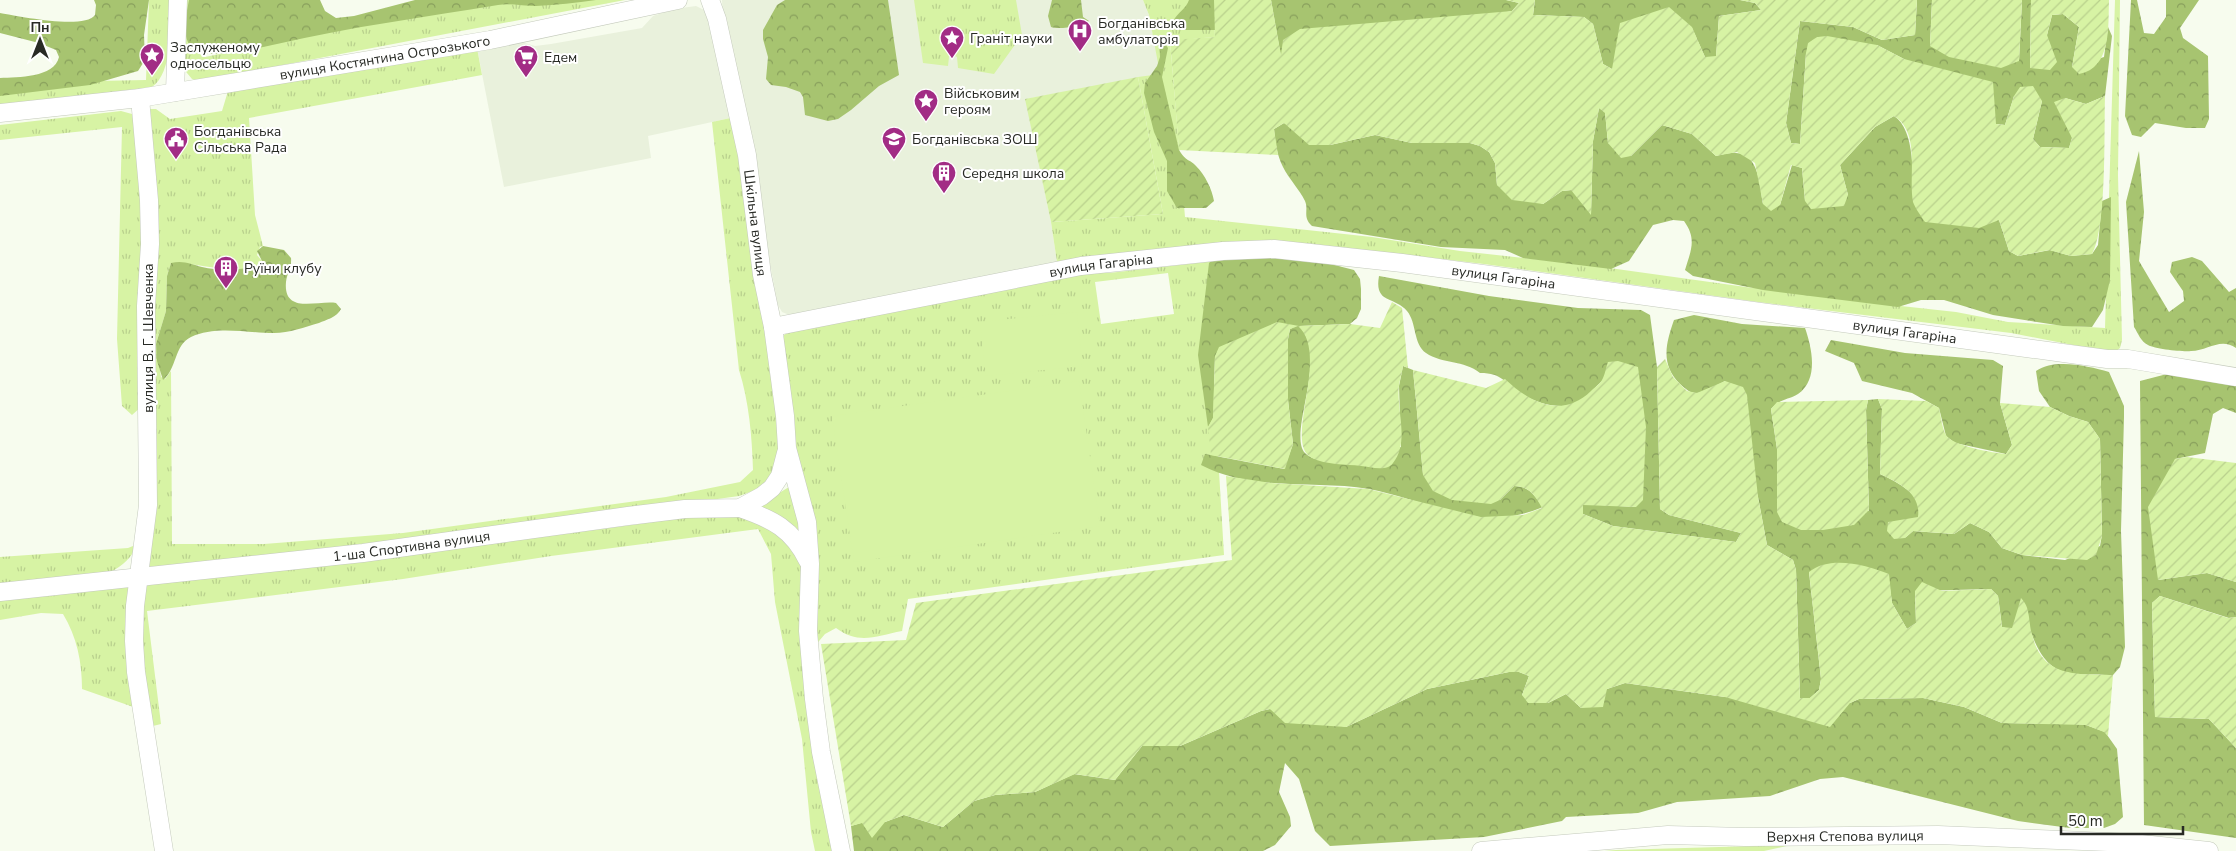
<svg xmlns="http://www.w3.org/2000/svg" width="2236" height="851" font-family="'Nunito Sans',sans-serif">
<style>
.built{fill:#e9f1dc}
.grass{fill:url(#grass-tufts);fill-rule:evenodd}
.forest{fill:url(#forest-crowns)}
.garden{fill:url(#garden-furrows)}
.pitch{fill:#d7f3a4}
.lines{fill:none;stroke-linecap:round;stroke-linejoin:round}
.minor-casing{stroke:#c4cabc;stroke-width:19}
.minor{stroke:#fff;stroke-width:18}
.labels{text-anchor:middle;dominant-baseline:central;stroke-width:4;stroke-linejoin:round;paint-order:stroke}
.poi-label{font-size:14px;fill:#282a25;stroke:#fff;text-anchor:start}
.street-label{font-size:14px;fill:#282a25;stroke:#fff}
</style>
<defs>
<pattern id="grass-tufts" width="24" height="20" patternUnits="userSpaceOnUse" patternTransform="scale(1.25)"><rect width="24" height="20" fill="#d7f3a4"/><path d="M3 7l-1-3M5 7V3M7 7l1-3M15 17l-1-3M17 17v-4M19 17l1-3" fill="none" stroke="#b9d08d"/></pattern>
<pattern id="forest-crowns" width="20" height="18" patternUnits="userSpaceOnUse" patternTransform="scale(1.25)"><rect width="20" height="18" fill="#a7c470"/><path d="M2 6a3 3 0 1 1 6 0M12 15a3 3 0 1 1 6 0" fill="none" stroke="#889f5c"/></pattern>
<pattern id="garden-furrows" width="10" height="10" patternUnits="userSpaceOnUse" patternTransform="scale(1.25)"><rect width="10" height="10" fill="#d7f3a4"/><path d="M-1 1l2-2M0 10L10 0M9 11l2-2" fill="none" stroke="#b9d08d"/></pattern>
</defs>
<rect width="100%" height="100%" fill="#f7fcee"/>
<!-- built -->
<g class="built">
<polygon points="722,0 1143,0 1149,15 1161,74 1026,99 1051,222 1057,262 794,315 787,314 782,312 778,305 723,19"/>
<polygon points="696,6 706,11 712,28 735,117 648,136 651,158 504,187 477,48 518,41 535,46 551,44 642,28 653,16 674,9"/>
</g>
<!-- grass -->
<g class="grass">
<path d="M149 0H172C170 24 173 73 152 87L0 106V91L95 81 146 80Z"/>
<polygon points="185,0 196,0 192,50 205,57 391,18 509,0 625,0 198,81 192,79 182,67"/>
<polygon points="914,0 1016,0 1022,35 994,74 958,68 957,57 953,55 949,57 948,66 923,63"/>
<polygon points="1143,0 1214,0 1215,37 1170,41 1185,217 1372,237 1460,251 1588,265 1753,288 1785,288 1855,301 1956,312 2008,322 2105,328 2115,0 2120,0 2118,175 2122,340 2120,348 2114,353 2011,333 1758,302 1484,264 1305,243 1252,243 1057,262 1051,222 1163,214 1138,77 1160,74 1149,15"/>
<path d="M477 48 482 75 249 118 255 215 263 246 260 247 257 255 262 261 261 264C231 277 202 262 171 263L167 276 166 311 156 344 161 377 165 379 171 371 172 544H264L403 533 666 497 740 482 753 470C752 436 749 402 739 370L712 122 735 117 740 135 781 455C770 481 767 487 739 496L502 529 149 570 146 551V109H156L170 119 222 111 228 91Z"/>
<polygon points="121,111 132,114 135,127 143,183 141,407 132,415 122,406 117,339 122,127 0,140 0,125"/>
<path d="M1214 261 1212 354 1224 555 908 599 902 631C876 636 859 645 836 628L825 634 814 647 780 350 784 335 796 328 1083 272 1109 273ZM1168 273 1174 314 1101 324 1095 282Z"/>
<polygon points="789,487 803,536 756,507"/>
<polygon points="741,517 760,519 801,553 836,851 815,851 811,832 802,739 775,602 771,554 758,529 551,556 403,579 147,611 161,724 149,727 139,660 144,588 153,582 408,555 683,518"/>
<path d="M138 544C131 558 124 565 109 573L0 587V557L128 548Z"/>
<path d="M132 583 139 709 82 689C82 662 77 637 63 614L41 613 0 620V598Z"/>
<polygon points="1791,845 1764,851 1604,851 1616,850"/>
</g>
<!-- forest -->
<g class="forest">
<path d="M94 0H149L144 35 145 60 138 71 90 85 0 96V78C18 77 54 78 59 57L56 50 39 43 0 33V13C18 16 84 30 95 15L96 5Z"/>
<path d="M189 0H320L325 11 336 18 354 16 415 0H596C576 3 556 5 536 6 523 6 510 3 498 5 425 17 350 27 277 44 259 48 216 58 198 52 179 44 186 16 189 0Z"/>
<polygon points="785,0 888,0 899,75 879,86 851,110 838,119 828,121 805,115 803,97 800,92 786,87 771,85 766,79 768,57 763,39 763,30 777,5"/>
<path d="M1052 0H1081L1083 17 1089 21C1081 26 1060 30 1051 27L1048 16Z"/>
<path d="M1189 0H1215L1222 30H1179L1173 21C1178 12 1186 9 1189 0Z"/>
<polygon points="1271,0 1506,0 1519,3 1512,11 1281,57"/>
<polygon points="1535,0 1740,0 1755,3 1761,10 1719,16 1716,57 1705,57 1692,28 1612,69 1603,64 1593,24 1584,17 1533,15"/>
<polygon points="1917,0 1932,0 1930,46 2019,61 2022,0 2031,0 2030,68 2047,35 2052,15 2063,14 2079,27 2072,67 2104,57 2108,27 2112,36 2105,96 2086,104 2065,98 2072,138 2069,148 2040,147 2033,139 2042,101 2014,96 2005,125 1996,124 1904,59 1877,45 1806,53 1800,144 1791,143 1786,123 1800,21 1853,27 1882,40 1915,35"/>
<polygon points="2131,0 2137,0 2144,33 2154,34 2166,17 2166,0 2199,0 2180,28 2183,38 2208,56 2209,119 2205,128 2186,128 2155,123 2141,137 2132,135 2125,116"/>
<path d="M1159 36 1168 48 1162 77 1179 150C1186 162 1190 159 1196 166 1205 175 1212 189 1214 201L1206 208H1177L1167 191V161L1154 132 1144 93 1145 83 1157 66 1160 57Z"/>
<path d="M1599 108 1605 112 1608 143 1631 156 1662 125 1692 134 1716 156C1722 155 1730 152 1736 153 1759 153 1760 187 1763 204L1780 205 1792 165 1802 168 1805 201 1848 195 1840 165 1875 127 1894 116C1916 130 1912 179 1914 203L1999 220 2009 251 2018 256 2050 250 2071 256 2092 254 2098 245 2102 201 2111 197 2110 280 2103 310 2092 327 2063 326 1993 315 1944 300H1921L1898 307 1763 290 1693 276 1685 270C1691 250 1697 239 1684 221L1673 220 1653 225 1629 261 1611 269 1523 258 1505 250 1441 247 1312 226C1302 217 1309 210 1305 201 1299 189 1289 179 1283 167 1277 155 1275 142 1274 129L1284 123 1330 145 1375 135 1412 143H1470L1480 146 1489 152 1495 163 1497 185 1543 204 1562 191 1572 190 1591 214 1593 141Z"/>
<path d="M2139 151 2144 212 2139 261 2169 312 2184 301 2183 291 2170 272 2172 262 2192 257 2202 261 2229 292 2236 288V348C2220 337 2208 351 2191 351 2183 352 2155 349 2148 345 2141 342 2138 333 2134 327L2126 202Z"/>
<path d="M263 246 284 250 291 258C292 266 287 273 286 282 283 315 318 300 336 303L341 309C337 317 326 320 319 323 305 327 289 333 274 333 248 333 215 325 191 337 174 345 177 369 163 380L157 361 156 344 166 311 167 276 171 263C183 260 191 264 202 267 220 271 244 271 261 264L262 261 257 251Z"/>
<path d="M1227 253 1315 260 1354 270 1360 279 1361 289V309L1357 318 1350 324 1299 326C1330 356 1287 433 1305 453 1310 458 1316 459 1323 461L1401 447 1399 386 1403 366 1413 370 1423 474 1500 500 1514 486C1529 486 1534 495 1543 507 1524 515 1500 520 1479 517 1442 512 1406 496 1369 489 1313 480 1252 492 1201 465L1205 454 1284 469 1293 444 1288 400V339L1290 329 1297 326 1215 356 1213 418 1208 427 1198 355 1209 263 1216 256Z"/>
<path d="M1379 276 1489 296 1578 308 1641 310 1650 315 1657 367 1660 509 1669 515 1741 533 1736 542 1613 526 1583 514V504L1636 507 1602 381C1595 387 1588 397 1579 402 1562 411 1535 403 1520 393 1504 383 1503 373 1480 373 1464 360 1442 364 1426 353 1413 344 1417 323 1407 311 1394 296 1374 304 1379 276Z"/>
<path d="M1694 315 1742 324 1805 328C1812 348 1819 379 1798 394 1788 400 1779 399 1771 409L1777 449 1869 511 1866 410 1868 400 1878 399 1882 409 1880 474C1895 481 1927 496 1918 518 1915 525 1909 532 1905 538L1913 531 1954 534 1970 523 1989 532 2002 548 2022 555 2065 560 2100 546 2102 535 2100 439 2088 422 2069 416 2050 407 2039 391 2036 371C2055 358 2088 366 2109 372L2124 406V417L2121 531 2125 647 2120 667 2113 675C2071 674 2049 680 2032 635L2002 627 1998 596 1991 589 1915 591 1916 623 1907 629 1892 603 1888 574 1809 572 1821 679 1819 690 1810 698H1800L1796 570 1793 560 1767 545 1758 497 1725 381C1717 385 1705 393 1696 393 1689 393 1685 388 1680 384 1660 364 1666 343 1674 320Z"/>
<polygon points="1831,340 1905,353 1993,360 2003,366 2000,403 2012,445 2006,454 1955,443 1946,436 1939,408 1912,393 1862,381 1854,363 1825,351"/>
<polygon points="2167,374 2236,385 2236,413 2223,408 2213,414 2205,453 2175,459 2158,580 2207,573 2236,582 2236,617 2229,618 2160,596 2152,603 2155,717 2209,719 2236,748 2236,838 2144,825 2140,381"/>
<polygon points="1509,672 1519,672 1529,676 1522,695 1548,703 1566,694 1581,708 1607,689 1625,683 1725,697 1850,703 1859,699 1923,698 1964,707 2002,723 2076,724 2086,725 2105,732 2117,749 2123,817 2115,824 2104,828 2070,828 2018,821 1843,777 1820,779 1770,796 1677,802 1638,813 1566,817 1562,821 1484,837 1330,846 1315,831 1299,779 1285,763 1279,792 1290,817 1291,826 1275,845 1263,851 854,851 851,826 861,823 885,822 904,815 943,827 974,801 995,795 1035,792 1074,774 1115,780 1142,746 1180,746 1261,711 1270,709 1346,727 1427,689"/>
</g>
<!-- garden -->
<g class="garden">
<path d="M1214 0H1271L1281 55 1283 40 1300 29 1512 11 1519 3 1506 0H1535L1533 15 1584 17 1593 24 1603 64 1612 69 1620 23 1669 7 1692 27 1705 57 1716 56 1719 16 1761 10 1755 3 1740 0H1917L1915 35 1882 40 1853 27 1800 21 1786 123 1791 143 1800 144 1806 53 1808 43 1817 37 1827 36 1877 45 1904 59 1993 82 1996 124 2005 125 2014 96 2020 87 2033 86 2042 101 2033 139 2040 147 2069 148 2072 138 2054 102 2065 98 2086 104 2105 96C2104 130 2107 229 2092 254L2071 256 2049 250 2018 256 2009 251 1999 220 1979 228 1925 222C1921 216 1915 208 1913 202 1908 176 1921 132 1894 116L1875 127 1840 165 1848 195 1844 206 1811 209 1805 201 1802 168 1791 165 1780 205 1771 211 1763 204 1755 163 1737 152 1716 156 1692 134 1662 125 1631 156 1621 158 1608 143 1605 113 1599 108 1593 141 1591 215 1571 190 1562 191 1543 204 1512 200 1497 185 1495 163 1489 152 1480 146 1470 143H1412L1375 135 1330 145H1309L1284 123 1274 129 1278 155 1179 150 1170 40 1215 37Z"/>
<polygon points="1932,0 2022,0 2019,61 2001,68 1949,57 1930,46"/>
<path d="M2031 0H2109C2108 26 2112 68 2079 74L2072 67 2079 27 2063 14 2052 15 2047 35 2057 62 2050 70 2030 68Z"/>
<polygon points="1138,77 1163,214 1051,222 1025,99"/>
<path d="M1392 302 1402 308 1408 368 1403 366C1402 373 1400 379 1399 385 1396 410 1410 442 1393 463 1387 472 1370 467 1361 466 1345 464 1326 465 1312 458 1282 444 1331 355 1298 326L1290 329 1288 339V400L1293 444 1285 469 1211 455 1208 427 1213 418 1215 356 1219 347 1277 322 1299 326 1350 324 1380 328Z"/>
<path d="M1665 359 1673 377 1687 391 1697 393 1725 381 1743 387 1747 395 1758 497 1767 545 1793 560 1796 570 1800 698H1810L1819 690 1821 679 1809 572C1830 555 1866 565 1889 574L1892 603 1907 629 1916 623 1915 591 1922 582 1942 591 1991 589 1998 596 2002 627 2012 628 2021 598C2031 608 2028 621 2032 634 2042 678 2077 674 2113 675L2108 736 2104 732 2086 725 2002 723 1964 707 1923 698 1859 699 1850 703 1830 727 1725 697 1625 683 1607 689 1603 707 1581 708 1566 694 1548 703H1528L1522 695 1529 676 1519 672H1509L1427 689 1346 727 1285 723 1270 709 1261 711 1180 746H1142L1115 780 1075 774 1035 792 995 795 974 801 943 827 904 815 885 822 872 838 862 823 851 826 821 644 906 640 916 603 1232 560 1226 476 1271 483 1368 489 1481 517 1523 515 1542 508C1535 495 1529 486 1514 486L1500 500 1491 504 1452 500 1433 491 1423 475 1413 370 1486 388 1505 379C1530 403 1562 419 1591 391 1594 388 1600 384 1602 380 1605 375 1606 367 1608 362L1618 361 1638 367 1646 427 1643 500 1636 507 1583 505V514L1613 526 1736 542 1741 533 1669 515 1660 509 1657 367Z"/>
<path d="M1878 399 1926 401 1939 408C1941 416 1942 428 1946 435 1952 446 1994 453 2006 454L2012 445 2000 403 2050 407 2069 416 2088 422 2100 439 2102 536 2096 555 2087 560 2022 555 2002 548 1989 532 1970 523 1954 534 1913 531 1905 538 1894 539 1887 531 1888 522 1918 517C1921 493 1899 483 1880 474L1882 409Z"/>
<polygon points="1868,400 1866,410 1869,510 1854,525 1823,530 1801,530 1782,522 1777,512 1777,449 1771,409 1777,402"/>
<polygon points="2187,457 2236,463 2236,582 2207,573 2158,580 2148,507 2175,459"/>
<polygon points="2160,596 2228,618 2236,617 2236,748 2209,719 2155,717 2152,603"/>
</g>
<!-- pitch -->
<g class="pitch">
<polygon points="1077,312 1082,366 986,376 980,322"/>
<polygon points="1079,381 1100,526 854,562 832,416"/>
</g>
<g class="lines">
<defs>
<g id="minor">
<path id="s1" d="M710 0 717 19 747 155 762 275 773 327 785 416 787 448 807 522 810 564 808 631 814 699 821 752 841 851"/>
<polyline points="175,92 178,0"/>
<polyline points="140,98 149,200 150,244 146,306 148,505 135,606 134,641 136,672 164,851"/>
<path id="s2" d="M0 113 140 98 490 40 678 0"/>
<path id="s3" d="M773 327 1081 266 1223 251 1274 249 1402 263 2107 359H2128L2236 377"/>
<path d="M740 508C772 519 793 529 808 561"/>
<path id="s4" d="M0 592 363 553 628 516 685 509 740 508 762 496 772 488 780 476 786 453"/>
<path id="s5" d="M1481 851 1668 835 1745 837 1938 835 2132 843 2209 851"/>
</g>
</defs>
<!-- minor casing -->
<use href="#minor" class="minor-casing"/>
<!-- minor -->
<use href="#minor" class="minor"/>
</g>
<!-- icons -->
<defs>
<symbol id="hospital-pin" viewBox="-11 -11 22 30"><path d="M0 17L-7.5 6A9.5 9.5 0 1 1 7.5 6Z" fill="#a22c85" stroke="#fff"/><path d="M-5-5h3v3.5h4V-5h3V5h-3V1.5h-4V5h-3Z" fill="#fff"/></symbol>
<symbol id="sight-pin" viewBox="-11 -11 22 30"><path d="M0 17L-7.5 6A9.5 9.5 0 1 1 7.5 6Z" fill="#a22c85" stroke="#fff"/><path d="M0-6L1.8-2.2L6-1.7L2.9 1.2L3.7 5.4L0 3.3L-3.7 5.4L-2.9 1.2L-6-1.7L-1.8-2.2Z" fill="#fff"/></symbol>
<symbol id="supermarket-pin" viewBox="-11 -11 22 30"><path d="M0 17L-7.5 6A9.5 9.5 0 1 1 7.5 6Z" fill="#a22c85" stroke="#fff"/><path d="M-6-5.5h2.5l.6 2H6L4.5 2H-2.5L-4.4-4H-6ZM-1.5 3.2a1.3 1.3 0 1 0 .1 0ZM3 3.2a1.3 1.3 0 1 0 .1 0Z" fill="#fff"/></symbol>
<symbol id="civic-pin" viewBox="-11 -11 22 30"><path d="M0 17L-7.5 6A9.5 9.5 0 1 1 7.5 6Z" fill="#a22c85" stroke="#fff"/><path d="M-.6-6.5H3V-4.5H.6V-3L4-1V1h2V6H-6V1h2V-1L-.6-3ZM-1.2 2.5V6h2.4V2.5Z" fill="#fff"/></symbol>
<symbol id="school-pin" viewBox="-11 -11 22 30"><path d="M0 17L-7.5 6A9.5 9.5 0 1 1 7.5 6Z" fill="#a22c85" stroke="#fff"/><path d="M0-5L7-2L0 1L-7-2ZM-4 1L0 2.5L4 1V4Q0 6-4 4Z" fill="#fff"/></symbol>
<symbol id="building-pin" viewBox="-11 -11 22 30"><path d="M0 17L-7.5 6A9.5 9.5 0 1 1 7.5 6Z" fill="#a22c85" stroke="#fff"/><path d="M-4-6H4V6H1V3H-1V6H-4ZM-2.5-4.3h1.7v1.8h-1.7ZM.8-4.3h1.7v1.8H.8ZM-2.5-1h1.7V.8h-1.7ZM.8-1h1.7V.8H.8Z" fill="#fff"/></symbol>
</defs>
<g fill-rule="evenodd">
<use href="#hospital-pin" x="1066" y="17" width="28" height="38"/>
<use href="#sight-pin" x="938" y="24" width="28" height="38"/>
<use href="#sight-pin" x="138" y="41" width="28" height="38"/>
<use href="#supermarket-pin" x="512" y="43" width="28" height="38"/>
<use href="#sight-pin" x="912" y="87" width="28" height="38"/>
<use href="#civic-pin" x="162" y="125" width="28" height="38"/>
<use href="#school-pin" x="880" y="125" width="28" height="38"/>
<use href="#building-pin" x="930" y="159" width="28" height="38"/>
<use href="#building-pin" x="212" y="254" width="28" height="38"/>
</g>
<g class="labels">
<!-- poi labels -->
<g class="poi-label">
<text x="1098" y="23">Богданівська<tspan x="1098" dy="16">амбулаторія</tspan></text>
<text x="970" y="38">Граніт науки</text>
<text x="170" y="47">Заслуженому<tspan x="170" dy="16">односельцю</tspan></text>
<text x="544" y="57">Едем</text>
<text x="944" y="93">Військовим<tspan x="944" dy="16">героям</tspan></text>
<text x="194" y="131">Богданівська<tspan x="194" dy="16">Сільська Рада</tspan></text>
<text x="912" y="139">Богданівська ЗОШ</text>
<text x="962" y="173">Середня школа</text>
<text x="244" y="268">Руїни клубу</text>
</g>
<!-- street labels -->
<g class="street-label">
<text stroke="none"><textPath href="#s2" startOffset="389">вулиця Костянтина Острозького</textPath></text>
<text stroke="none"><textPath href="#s1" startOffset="228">Шкільна вулиця</textPath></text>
<text stroke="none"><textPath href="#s3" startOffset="334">вулиця Гагаріна</textPath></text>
<text stroke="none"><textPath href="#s3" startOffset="739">вулиця Гагаріна</textPath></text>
<text stroke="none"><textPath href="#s3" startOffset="1144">вулиця Гагаріна</textPath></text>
<text transform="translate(148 338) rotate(-90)">вулиця В. Г. Шевченка</text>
<text stroke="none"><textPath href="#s4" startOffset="414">1-ша Спортивна вулиця</textPath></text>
<text stroke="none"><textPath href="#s5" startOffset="365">Верхня Степова вулиця</textPath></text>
</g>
</g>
<!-- north arrow -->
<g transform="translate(40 40)" stroke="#ffffff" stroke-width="4" paint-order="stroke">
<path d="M0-4L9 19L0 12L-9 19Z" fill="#282a25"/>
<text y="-8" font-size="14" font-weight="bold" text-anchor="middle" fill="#282a25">Пн</text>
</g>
<!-- scale -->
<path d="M2061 826v8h122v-8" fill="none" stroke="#282a25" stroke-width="2.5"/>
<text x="2068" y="826" font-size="15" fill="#282a25" stroke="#ffffff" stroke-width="4" paint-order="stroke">50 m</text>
</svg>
